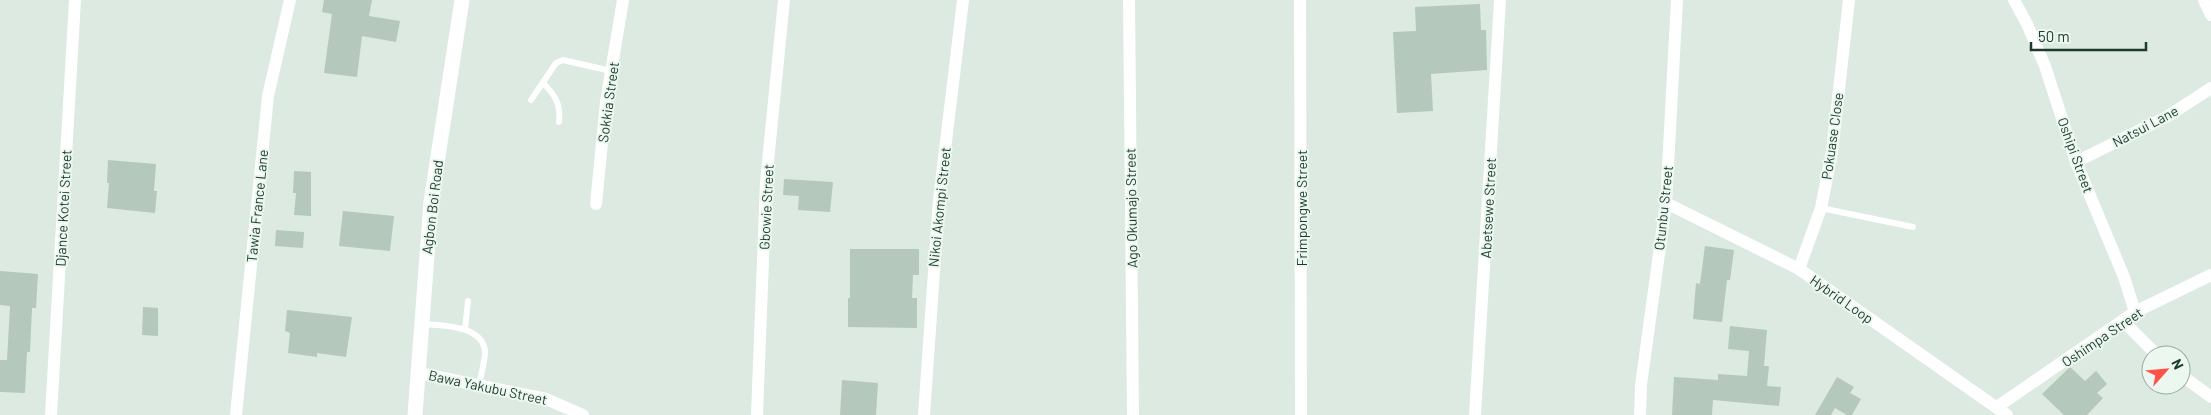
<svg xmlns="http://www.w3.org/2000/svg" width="2211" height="415" font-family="Barlow,sans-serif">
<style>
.building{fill:#b4c8bc}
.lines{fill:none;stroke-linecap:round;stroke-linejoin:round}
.lane{stroke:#fff;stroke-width:6}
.street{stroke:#fff;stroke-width:12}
.secondary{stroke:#fff;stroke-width:15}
.labels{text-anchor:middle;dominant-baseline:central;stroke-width:4;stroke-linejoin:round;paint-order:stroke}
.street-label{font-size:14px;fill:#1c3b2d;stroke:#ecf7ef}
</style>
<rect width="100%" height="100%" fill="#dceae1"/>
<!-- building -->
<g class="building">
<polygon points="324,0 372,0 369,16 400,21 396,42 362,36 357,77 324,73 332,14 322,12"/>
<polygon points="1480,4 1481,30 1486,30 1487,70 1431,74 1433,111 1397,113 1393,32 1416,31 1415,7"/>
<polygon points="108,160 156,164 154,191 157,191 155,213 107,208 109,183 107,183"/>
<polygon points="294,171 311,172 311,216 294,215 296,193 293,193"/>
<polygon points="784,179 833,182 830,212 798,210 799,196 783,195"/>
<polygon points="343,211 394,216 390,251 339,246"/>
<polygon points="276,230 304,232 303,248 275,246"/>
<polygon points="1705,246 1734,250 1730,280 1727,280 1722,322 1693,319 1696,283 1700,284"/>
<polygon points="850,249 919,249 919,275 913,275 912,298 917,298 917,328 848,327 848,298 850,298"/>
<polygon points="0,271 38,274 36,308 32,308 30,352 27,352 25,393 0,392 0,360 7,360 10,306 0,305"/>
<polygon points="143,307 158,308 158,336 142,335"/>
<polygon points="287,310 352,317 346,357 317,353 317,357 288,353 290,333 285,331"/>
<polygon points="1730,326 1767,330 1764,366 1769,366 1767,386 1781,387 1779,406 1713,400 1712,415 1672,415 1674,377 1718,380 1718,374 1747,376 1749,351 1728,349"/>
<polygon points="2070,367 2085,381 2096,371 2107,384 2097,393 2103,398 2087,415 2064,415 2042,394"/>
<polygon points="1837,377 1854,387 1850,393 1861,399 1852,415 1847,415 1835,408 1831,415 1815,415"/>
<polygon points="842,380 878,383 876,415 840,415"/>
</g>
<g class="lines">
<!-- lane -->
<g class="lane">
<path d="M543 83C555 95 561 104 559 122"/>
<polyline points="531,100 556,63 563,60 611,71"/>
<polyline points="1821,208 1913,227"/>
<path d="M422 324C441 325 486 325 485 354 484 364 481 375 479 385"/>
<polyline points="465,329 468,301"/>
</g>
<!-- street -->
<g class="street">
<polyline points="1129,0 1133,415"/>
<polyline points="1300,0 1301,415"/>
<polyline points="2014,0 2027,24 2045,66 2076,162 2124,277 2135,312"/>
<polyline points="2204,0 2211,15"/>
<polyline points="2076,162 2168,116 2211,88"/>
<polyline points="1666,203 1799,269 2007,415"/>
<polyline points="596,204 606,102 623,0"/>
<polyline points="1799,269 1821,208 1832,152 1849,0"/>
<polyline points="2123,321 2157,355"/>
<polyline points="419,373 546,399 583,415"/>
<polyline points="2181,375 2211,397"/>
<polyline points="1997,407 2135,312 2211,275"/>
<polyline points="51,415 75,0"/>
<polyline points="236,415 268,96 290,0"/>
<polyline points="757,415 766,182 784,0"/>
<polyline points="924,415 939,200 963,0"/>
<polyline points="1475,415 1500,0"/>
<polyline points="1640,415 1641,385 1666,203 1677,0"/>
</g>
<!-- secondary -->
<polyline class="secondary" points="415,415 431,202 462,0"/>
</g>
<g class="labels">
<!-- street labels -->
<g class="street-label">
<text transform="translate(608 102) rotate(-82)">Sokkia Street</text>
<text transform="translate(2145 126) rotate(-28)">Natsui Lane</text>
<text transform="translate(1832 136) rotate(-82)">Pokuase Close</text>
<text transform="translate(2076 155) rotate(70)">Oshipi Street</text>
<text transform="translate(257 206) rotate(-84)">Tawia France Lane</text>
<text transform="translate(432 207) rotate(-83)">Agbon Boi Road</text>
<text transform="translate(766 207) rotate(-87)">Gbowie Street</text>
<text transform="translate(939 207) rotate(-84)">Nikoi Akompi Street</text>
<text transform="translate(63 208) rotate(-87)">Djance Kotei Street</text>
<text transform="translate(1131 208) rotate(-91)">Ago Okumajo Street</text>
<text transform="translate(1301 208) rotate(-90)">Frimpongwe Street</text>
<text transform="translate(1488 208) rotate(-87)">Abetsewe Street</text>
<text transform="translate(1663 208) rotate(-84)">Otunbu Street</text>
<text transform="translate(1842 299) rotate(35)">Hybrid Loop</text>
<text transform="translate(2102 337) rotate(-34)">Oshimpa Street</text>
<text transform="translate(488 387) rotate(12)">Bawa Yakubu Street</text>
</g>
</g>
<!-- north arrow -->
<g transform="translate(2166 370) rotate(63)"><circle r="24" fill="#ecf7ef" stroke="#99aca1"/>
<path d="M0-4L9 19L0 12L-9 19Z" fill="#ff5145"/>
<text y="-8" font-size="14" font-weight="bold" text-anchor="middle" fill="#1c3b2d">N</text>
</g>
<!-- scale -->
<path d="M2031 42v8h115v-8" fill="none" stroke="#1c3b2d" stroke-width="2.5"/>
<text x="2038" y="42" font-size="15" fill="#1c3b2d" stroke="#ecf7ef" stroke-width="4" paint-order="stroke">50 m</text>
</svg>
